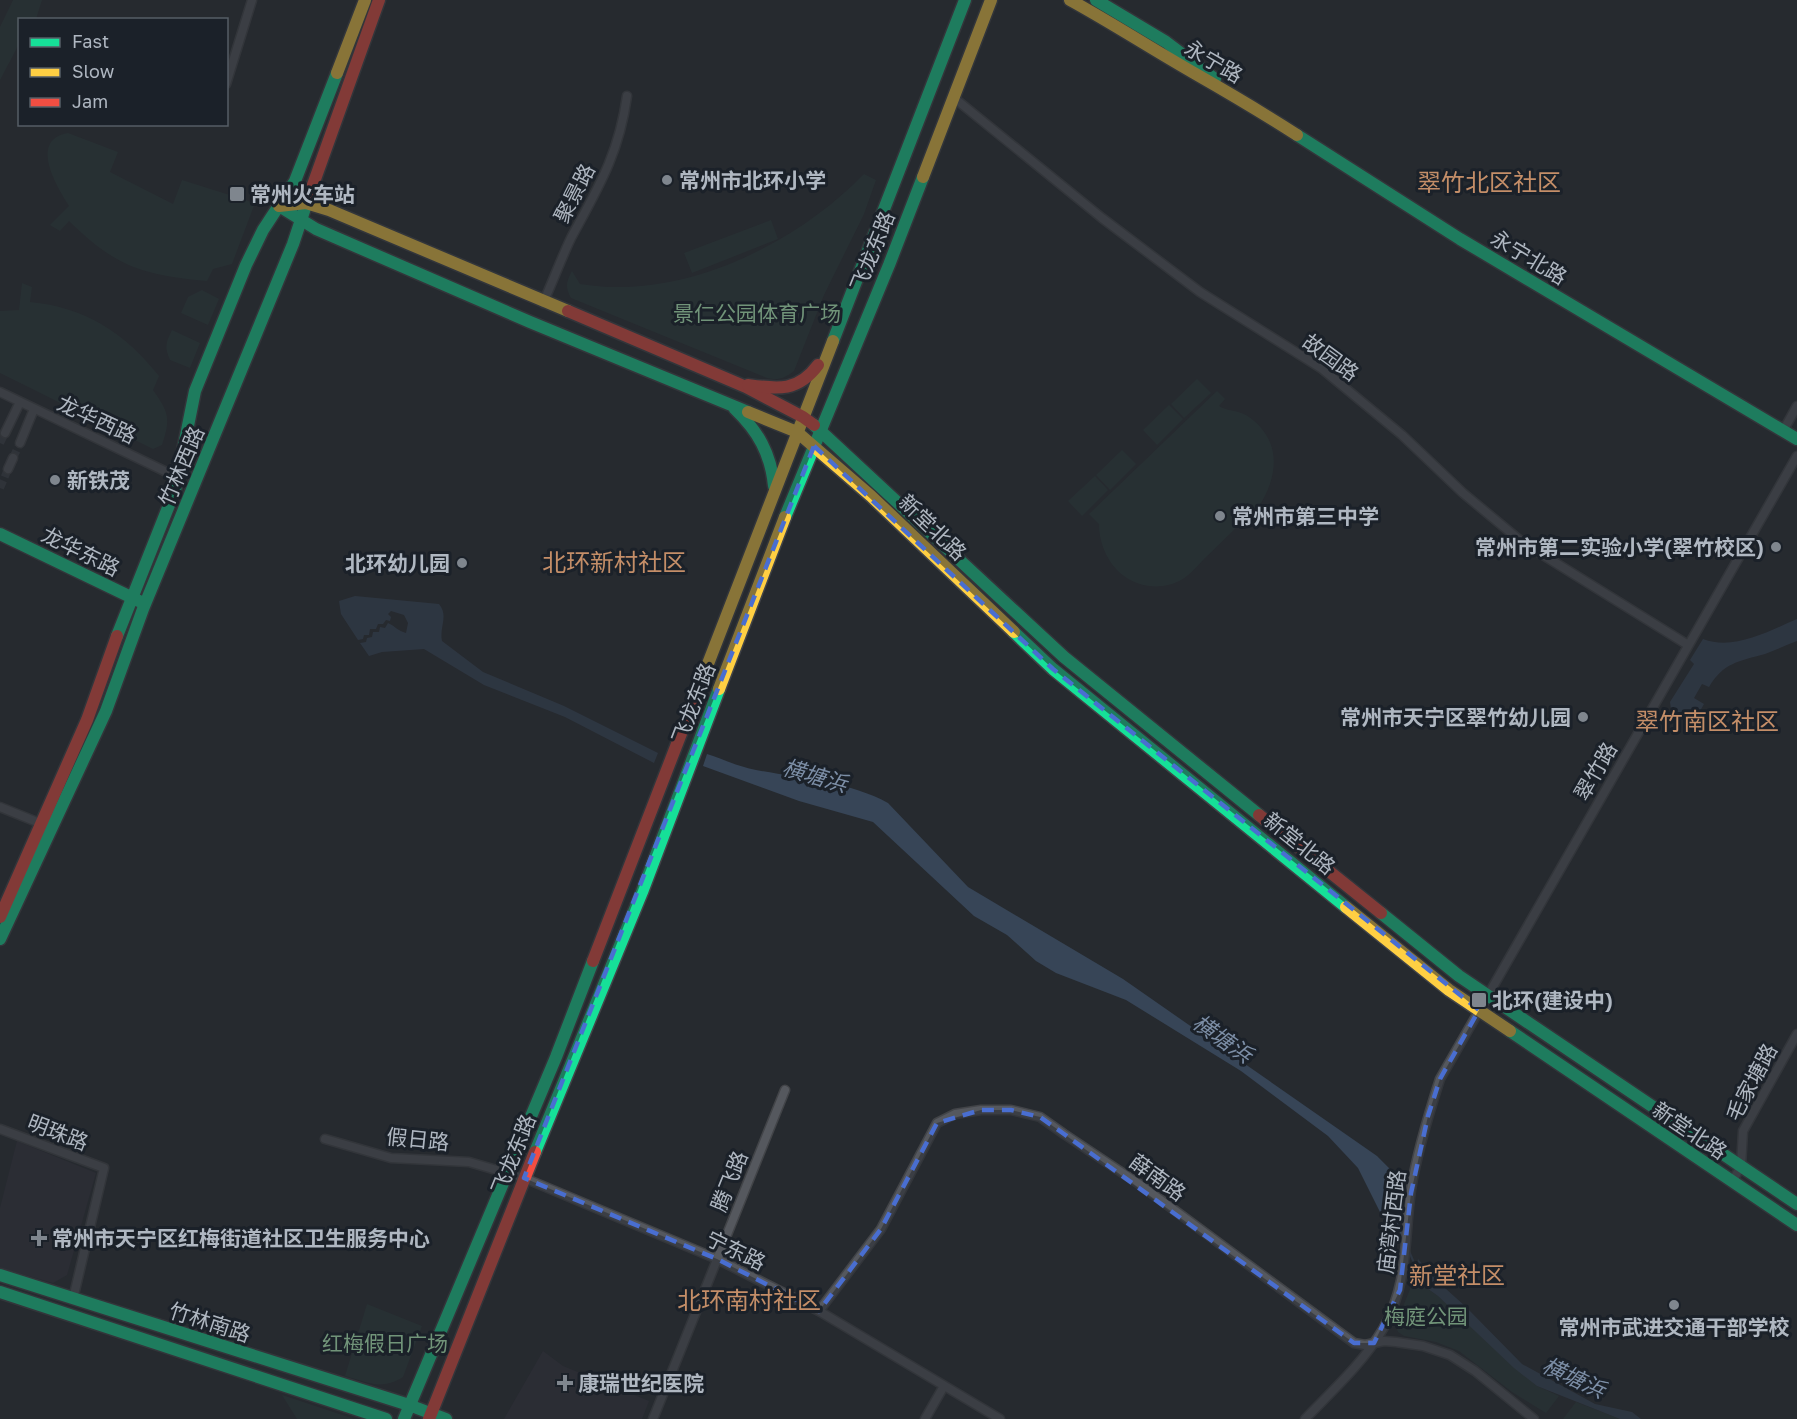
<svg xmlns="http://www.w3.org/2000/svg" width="1797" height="1419" font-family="'Golos Text','Noto Sans SC',sans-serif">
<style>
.medical{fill:#32313b}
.green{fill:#293838}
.water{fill:#374557}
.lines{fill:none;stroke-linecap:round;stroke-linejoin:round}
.stream{stroke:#374557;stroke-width:2}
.street-tunnel{stroke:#3b3f45;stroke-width:8;stroke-dasharray:8 4;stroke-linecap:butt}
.street-casing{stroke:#424448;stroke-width:11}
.fast-casing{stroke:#424448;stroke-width:15}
.slow-casing{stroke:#424448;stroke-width:15}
.jam-casing{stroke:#424448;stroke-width:15}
.street{stroke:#55585e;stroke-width:8}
.fast{stroke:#16e098;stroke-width:12}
.slow{stroke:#ffcf43;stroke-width:12}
.jam{stroke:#f24e42;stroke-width:12}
.marked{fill:none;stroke:#496ed1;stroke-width:4.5;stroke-dasharray:12 8;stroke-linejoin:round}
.poi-dot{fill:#7f868e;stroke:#1b2129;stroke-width:2}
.labels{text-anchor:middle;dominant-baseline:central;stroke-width:6;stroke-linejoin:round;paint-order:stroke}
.street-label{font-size:21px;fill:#afb7c1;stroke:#1b2129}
.poi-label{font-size:21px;font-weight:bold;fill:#afb7c1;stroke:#1b2129;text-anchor:start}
.park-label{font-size:21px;fill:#719479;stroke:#1b2129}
.water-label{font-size:22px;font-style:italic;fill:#7c8ea6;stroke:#1b2129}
.quarter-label{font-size:24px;fill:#c48e68;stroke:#1b2129}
</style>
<rect width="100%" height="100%" fill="#262a2f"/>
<!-- medical -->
<g class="medical">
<polygon points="17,1141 96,1173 67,1275 53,1283 0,1268 0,1208"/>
<polygon points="543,1351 563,1366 649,1401 642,1419 504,1419"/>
</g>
<!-- green -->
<g class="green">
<polygon points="13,0 42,0 36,19 20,20 19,44 0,80 0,27"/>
<path d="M68 133 118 152 110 172 173 204 182 180 255 203 232 264 213 269 207 281C142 275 116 267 69 221L60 231 50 225 69 206C57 187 28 140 68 133Z"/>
<path d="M864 174 876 180 864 214 824 295 794 371C785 378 778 381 767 378L571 298C565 287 566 282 572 271L580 284C682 301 795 245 864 174Z"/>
<polygon points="771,220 778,239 692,273 684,253"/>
<path d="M22 283 32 287 30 302C85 307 125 333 159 376L153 390C169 413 171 418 162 445L153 449 0 373V311L19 310Z"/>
<polygon points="202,290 219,299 208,325 181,313 188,297"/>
<path d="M172 330 200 343 190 368 170 360C164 347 166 342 172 330Z"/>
<polygon points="1197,379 1211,393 1184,418 1171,404"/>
<path d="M1217 391 1225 399 1219 406C1226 411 1237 410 1246 415 1280 437 1280 471 1261 503 1243 521 1224 540 1205 558 1198 565 1190 575 1181 580 1164 590 1140 588 1124 576 1108 564 1099 544 1099 524L1089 514Z"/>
<polygon points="1169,405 1183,419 1157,445 1143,430"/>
<polygon points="1122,450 1136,464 1110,490 1096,475"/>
<polygon points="1095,476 1108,490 1082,516 1068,501"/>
<polygon points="1414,1279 1438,1296 1537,1386 1559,1396 1546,1413 1512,1392 1459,1351 1436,1342 1404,1336 1398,1332 1396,1326 1397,1322"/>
<path d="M367 1304 422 1326 403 1377C381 1391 367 1382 345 1376Z"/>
<polygon points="282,1395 354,1419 297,1419"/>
<polygon points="1576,1402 1620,1419 1563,1419"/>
</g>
<!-- water -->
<g class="water">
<path d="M355 596 439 604C449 616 439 627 442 641L483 672 564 706 658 753 654 763 565 717 484 685 424 649 382 652 369 656 360 643 366 642 367 638 372 637 373 632H379L380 627 385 628 388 623C395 626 398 631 406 633L408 623 404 615 391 611 388 614 391 617 390 621 386 620 383 624H378L376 629H370L369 635H364L363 639 358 640 341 614 339 601Z"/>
<path d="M1797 619V641C1786 645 1776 650 1765 654 1739 661 1723 663 1709 687L1702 684 1694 698 1704 704 1700 711 1696 709 1693 713 1689 711 1686 715 1682 713 1680 717 1671 709 1670 702 1694 664 1690 660 1703 639C1734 651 1769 631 1797 619Z"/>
<path d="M707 754C723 759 739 767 756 770 798 778 850 782 888 803L968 887 1123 979 1377 1156 1391 1170 1392 1211 1387 1226 1358 1168 1328 1136 1241 1071 1126 1000 1056 973 1036 961 1007 935 974 916 873 822 799 801 703 766Z"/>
<polygon points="1418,1259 1436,1280 1465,1306 1522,1364 1595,1404 1632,1412 1641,1419 1620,1419 1537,1386 1514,1368 1438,1296 1414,1279"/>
</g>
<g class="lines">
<!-- stream -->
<g class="stream">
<polyline points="1391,1209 1403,1237"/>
<polyline points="1409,1251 1417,1270"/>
</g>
<!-- street-tunnel -->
<g class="street-tunnel">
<polyline points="0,443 5,433"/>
<polyline points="13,458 20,443"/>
<polyline points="0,488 8,469"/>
</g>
<defs>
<g id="street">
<polyline points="226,84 252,0"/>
<polyline points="953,97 1102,218 1200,292 1321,368 1402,435 1463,493 1522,542 1688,645"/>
<path d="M543 303C553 281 561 259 571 238 598 188 619 154 627 96"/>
<polyline points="0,392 179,478"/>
<polyline points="1783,431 1797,406"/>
<polyline points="5,433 20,402"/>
<polyline points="20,443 34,409"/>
<polyline points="8,469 13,458"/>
<polyline points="0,807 42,824"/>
<polyline points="0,1129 104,1168 73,1299"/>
<polyline points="325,1139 391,1158 469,1162 524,1178 717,1259 819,1311 1000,1419"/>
<polyline points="1732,1182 1741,1166 1743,1131 1797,1034"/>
<polyline points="819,1311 881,1229 937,1123 955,1114 981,1110 1011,1110 1040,1117 1064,1134 1139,1184 1354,1343 1365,1345 1384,1341 1396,1342 1423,1346 1450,1355 1475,1371 1534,1419"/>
<polyline points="653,1419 785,1090"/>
<polyline points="925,1419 944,1386"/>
<path d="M1305 1419C1333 1390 1363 1363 1383 1329 1409 1283 1404 1240 1411 1190 1417 1152 1428 1116 1440 1079L1797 456"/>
</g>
<g id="fast">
<polyline points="1096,0 1166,42 1215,79"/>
<polyline points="1297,135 1460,239 1797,439"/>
<polyline points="279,206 316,229 530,322 748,412"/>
<polyline points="833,341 965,0"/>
<path d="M735 409C758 431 771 454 774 486"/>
<polyline points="814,425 1064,657 1259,815"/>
<polyline points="785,517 889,265 923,177"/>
<polyline points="0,534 139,601"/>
<polyline points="1014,632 1053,669 1346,907"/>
<polyline points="117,636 175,490 195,391 246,265 263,230 295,181 337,73"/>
<polyline points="1381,913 1459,976 1797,1204"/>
<polyline points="0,939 106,711 143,609 293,244 309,196"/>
<polyline points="1510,1031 1797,1225"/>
<polyline points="535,1152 642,892 719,689"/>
<polyline points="0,1275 409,1405 446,1419"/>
<polyline points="0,1292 386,1419"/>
<polyline points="404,1419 556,1057 593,961"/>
</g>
<g id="slow">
<path d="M1070 0C1112 23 1152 49 1194 73 1229 93 1263 113 1297 135"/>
<polyline points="337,73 365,0"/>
<polyline points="923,177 991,0"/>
<polyline points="279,206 306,203 329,210 568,311"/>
<polyline points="748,412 797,432 871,496 1014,632"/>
<polyline points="699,687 833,341"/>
<polyline points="719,689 785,517"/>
<polyline points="1346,907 1449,990 1510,1031"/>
</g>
<g id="jam">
<polyline points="309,196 379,0"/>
<polyline points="568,311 746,387 803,417 814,425"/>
<path d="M748 385C778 389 798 392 818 365"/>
<polyline points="1259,815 1381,913"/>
<polyline points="0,917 87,720 117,636"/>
<polyline points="593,961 699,687"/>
<polyline points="429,1419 535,1152"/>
</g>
</defs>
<!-- street casing -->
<use href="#street" class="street-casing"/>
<!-- fast casing -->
<use href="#fast" class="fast-casing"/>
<!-- slow casing -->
<use href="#slow" class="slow-casing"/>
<!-- jam casing -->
<use href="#jam" class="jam-casing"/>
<!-- street -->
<use href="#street" class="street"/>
<!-- fast -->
<use href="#fast" class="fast"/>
<!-- slow -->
<use href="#slow" class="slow"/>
<!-- jam -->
<use href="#jam" class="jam"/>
</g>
<!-- marked area -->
<path d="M0 0H1797V1419H0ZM814 446 1053 669 1479 1010 1440 1079 1428 1116 1411 1193 1400 1290 1374 1343H1354L1064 1134 1040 1117 1011 1110H981L937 1123 881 1229 819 1311 717 1259 524 1178Z" fill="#262a2f" fill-opacity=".55" fill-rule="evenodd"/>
<path class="marked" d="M814 446 1053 669 1479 1010 1440 1079 1428 1116 1411 1193 1400 1290 1374 1343H1354L1064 1134 1040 1117 1011 1110H981L937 1123 881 1229 819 1311 717 1259 524 1178Z"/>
<!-- markers -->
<g class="poi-dot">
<circle cx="667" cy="180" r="6"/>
<rect x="229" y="186" width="16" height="16" rx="3"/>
<circle cx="55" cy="480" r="6"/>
<circle cx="1220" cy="516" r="6"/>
<circle cx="1776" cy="547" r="6"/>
<circle cx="462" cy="563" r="6"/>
<circle cx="1583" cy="717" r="6"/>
<rect x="1471" y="992" width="16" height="16" rx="3"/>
<path d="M36 1229h6v6h6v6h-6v6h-6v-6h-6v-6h6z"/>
<circle cx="1674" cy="1305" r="6"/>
<path d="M562 1374h6v6h6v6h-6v6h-6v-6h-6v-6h6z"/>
</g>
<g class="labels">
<!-- street labels -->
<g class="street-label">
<text transform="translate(1214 61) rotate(30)">永宁路</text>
<text transform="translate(574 193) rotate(-63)">聚景路</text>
<text transform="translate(872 251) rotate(-68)">飞龙东路</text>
<text transform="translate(1529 257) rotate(31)">永宁北路</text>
<text transform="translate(1331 357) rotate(36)">故园路</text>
<text transform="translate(97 419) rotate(25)">龙华西路</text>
<text transform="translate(181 466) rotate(-67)">竹林西路</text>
<text transform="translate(933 527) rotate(44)">新堂北路</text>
<text transform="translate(81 551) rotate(26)">龙华东路</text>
<text transform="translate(693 703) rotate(-69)">飞龙东路</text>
<text transform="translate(1595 771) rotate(-60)">翠竹路</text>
<text transform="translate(1300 843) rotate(39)">新堂北路</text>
<text transform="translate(1751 1082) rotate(-62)">毛家塘路</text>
<text transform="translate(1690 1130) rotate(34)">新堂北路</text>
<text transform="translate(58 1132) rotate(21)">明珠路</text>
<text transform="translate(418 1139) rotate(6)">假日路</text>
<text transform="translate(513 1154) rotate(-68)">飞龙东路</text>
<text transform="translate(1158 1177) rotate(36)">薛南路</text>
<text transform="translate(729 1181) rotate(-68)">腾飞路</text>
<text transform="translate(1391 1222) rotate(-83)">庙湾村西路</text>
<text transform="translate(736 1250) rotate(26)">宁东路</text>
<text transform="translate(210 1322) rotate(18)">竹林南路</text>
</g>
<!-- poi labels -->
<g class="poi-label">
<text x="679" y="180">常州市北环小学</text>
<text x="250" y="194">常州火车站</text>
<text x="67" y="480">新铁茂</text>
<text x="1232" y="516">常州市第三中学</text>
<text x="1764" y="547" text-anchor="end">常州市第二实验小学(翠竹校区)</text>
<text x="450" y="563" text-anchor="end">北环幼儿园</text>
<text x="1571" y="717" text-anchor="end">常州市天宁区翠竹幼儿园</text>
<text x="1492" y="1000">北环(建设中)</text>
<text x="52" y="1238">常州市天宁区红梅街道社区卫生服务中心</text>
<text x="1674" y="1327" text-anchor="middle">常州市武进交通干部学校</text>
<text x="578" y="1383">康瑞世纪医院</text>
</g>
<!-- park labels -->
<g class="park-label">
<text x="757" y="313">景仁公园体育广场</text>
<text x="1426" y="1316">梅庭公园</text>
<text x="385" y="1343">红梅假日广场</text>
</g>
<!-- water labels -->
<g class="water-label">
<text transform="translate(815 775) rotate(16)">横塘浜</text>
<text transform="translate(1223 1038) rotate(35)">横塘浜</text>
<text transform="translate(1574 1377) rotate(25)">横塘浜</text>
</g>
<!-- quarter labels -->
<g class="quarter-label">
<text x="1489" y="181">翠竹北区社区</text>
<text x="614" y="561">北环新村社区</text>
<text x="1707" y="720">翠竹南区社区</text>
<text x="1457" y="1274">新堂社区</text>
<text x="749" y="1299">北环南村社区</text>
</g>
</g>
<!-- legend -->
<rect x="18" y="18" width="210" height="108" fill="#1b2129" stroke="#565d66" stroke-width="1.5"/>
<rect x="30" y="38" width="30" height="9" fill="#16e098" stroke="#565d66" stroke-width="1.5"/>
<text x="72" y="48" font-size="18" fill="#afb7c1">Fast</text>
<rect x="30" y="68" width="30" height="9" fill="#ffcf43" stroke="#565d66" stroke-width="1.5"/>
<text x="72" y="78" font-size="18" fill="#afb7c1">Slow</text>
<rect x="30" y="98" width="30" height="9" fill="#f24e42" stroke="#565d66" stroke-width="1.5"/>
<text x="72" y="108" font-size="18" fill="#afb7c1">Jam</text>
</svg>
